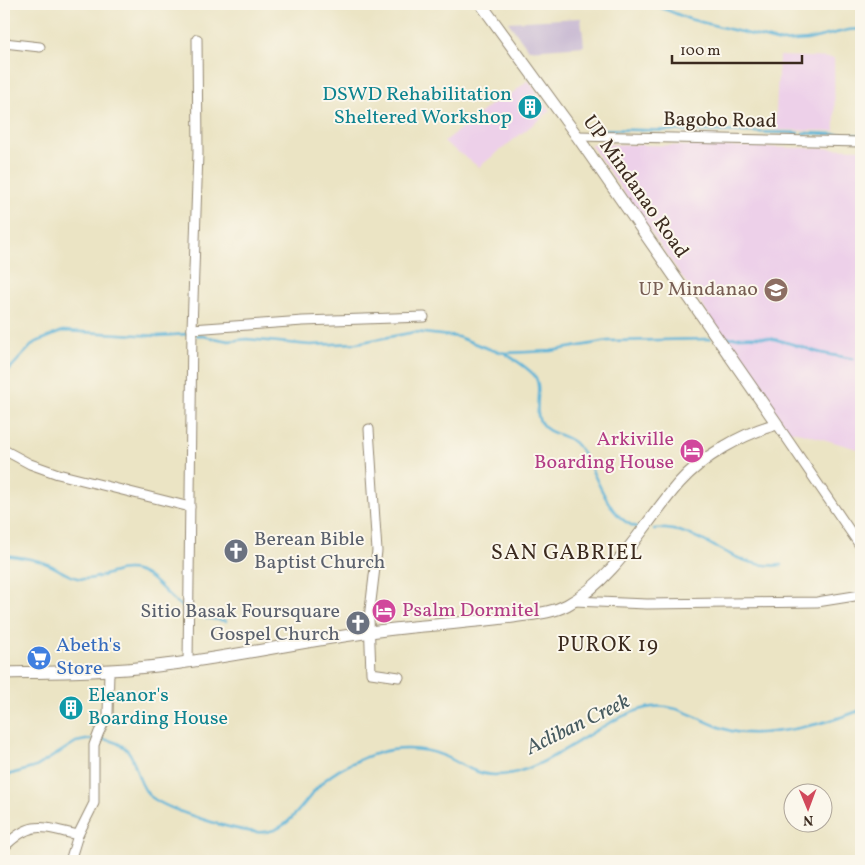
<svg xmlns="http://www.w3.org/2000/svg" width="865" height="865" font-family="Vollkorn,serif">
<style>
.built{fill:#edd0e9}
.industrial{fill:#ccbed4}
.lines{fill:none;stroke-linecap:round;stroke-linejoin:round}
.stream{stroke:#5bb3d8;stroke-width:2.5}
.minor-casing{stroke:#938771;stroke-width:11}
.tertiary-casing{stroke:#938771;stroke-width:13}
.minor{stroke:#fff;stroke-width:9}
.tertiary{stroke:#fff;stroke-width:11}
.labels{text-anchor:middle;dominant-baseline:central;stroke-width:4;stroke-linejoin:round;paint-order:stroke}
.culture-label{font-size:20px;fill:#0d838f;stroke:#fbf7ec;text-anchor:end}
.street-label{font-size:20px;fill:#3b2a1e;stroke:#fbf7ec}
.education-label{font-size:20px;fill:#785e54;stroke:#fbf7ec;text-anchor:end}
.hotel-label{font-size:20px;fill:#b23c85;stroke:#fbf7ec;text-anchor:end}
.worship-label{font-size:20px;fill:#5b616d;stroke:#fbf7ec;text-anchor:start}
.shop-label{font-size:20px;fill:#366cbe;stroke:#fbf7ec;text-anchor:start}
.neighbourhood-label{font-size:21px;letter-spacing:1px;fill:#3b2a1e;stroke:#fbf7ec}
.water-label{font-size:21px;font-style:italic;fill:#465a5f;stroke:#fbf7ec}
.quarter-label{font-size:22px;letter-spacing:1px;fill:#3b2a1e;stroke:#fbf7ec}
</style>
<rect width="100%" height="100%" fill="#fbf7ec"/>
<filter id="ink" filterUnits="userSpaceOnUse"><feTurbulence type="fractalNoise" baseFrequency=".02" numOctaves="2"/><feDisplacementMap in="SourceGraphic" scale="10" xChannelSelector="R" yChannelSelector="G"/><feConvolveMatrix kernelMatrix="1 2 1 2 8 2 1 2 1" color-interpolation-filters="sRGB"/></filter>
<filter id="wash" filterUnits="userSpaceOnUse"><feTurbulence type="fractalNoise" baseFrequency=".0096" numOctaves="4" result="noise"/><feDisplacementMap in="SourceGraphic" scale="20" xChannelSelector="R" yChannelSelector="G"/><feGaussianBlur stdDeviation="1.12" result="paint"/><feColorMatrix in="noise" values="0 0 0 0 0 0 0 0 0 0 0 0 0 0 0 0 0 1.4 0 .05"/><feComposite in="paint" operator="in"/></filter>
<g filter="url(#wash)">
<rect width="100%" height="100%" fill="#ebe4c4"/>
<!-- built -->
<g class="built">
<polygon points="779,56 834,58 835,131 775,130"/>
<polygon points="528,80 550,111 479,167 444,142 490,105 512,94"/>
<polygon points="590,144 861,149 861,450 802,433 789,431"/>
</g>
<!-- industrial -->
<polygon class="industrial" points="581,18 584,46 529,50 508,22"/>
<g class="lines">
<!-- stream -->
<g class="stream">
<polyline points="652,4 689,19 781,42 807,40 848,30 861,29"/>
<polyline points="587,129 798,133"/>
<polyline points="803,133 861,135"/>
<polyline points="197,335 229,341 247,339 310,345 357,343 415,332 458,337 492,350 505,353 551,351 608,341 710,339"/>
<path d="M727 338C767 334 777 339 814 351 827 355 840 356 853 359"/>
<path d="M506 354C515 360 527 367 534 375 544 387 532 409 541 423 548 435 567 434 576 444 598 469 603 518 639 528"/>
<polyline points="4,375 34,343 63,331 158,336 187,334"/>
<path d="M654 529C706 526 728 570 782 565"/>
<path d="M4 555C17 557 32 558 45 563 59 568 68 578 83 579 101 580 118 566 136 571 156 576 167 598 184 608"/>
<polyline points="193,613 206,618 226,621"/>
<path d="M102 739C143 745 129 771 148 794 161 809 236 831 257 832 291 835 302 800 325 780 342 766 369 754 391 750 407 748 427 749 442 755 460 763 477 776 498 775 547 774 596 720 646 708 678 700 702 724 731 731 765 739 829 723 861 710"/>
<polyline points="4,776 36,767 76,742 91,739"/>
</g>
</g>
</g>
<g filter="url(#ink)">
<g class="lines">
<defs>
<g id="minor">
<polyline points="4,43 40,47"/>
<polyline points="577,136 861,142"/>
<polyline points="192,329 303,321 424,317"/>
<polyline points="777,424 861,547"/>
<polyline points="369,429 377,551 369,618 371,673 399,677"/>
<polyline points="4,450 30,464 58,474 190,507"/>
<polyline points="574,601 647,604 817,602 861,595"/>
<polyline points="188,662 192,329 198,153 197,39"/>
<path d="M4 847C32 819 42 827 78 835"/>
<polyline points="70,861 78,835 94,803 94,745 99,732 108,715 109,670"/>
</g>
<path id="tertiary" d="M4 673C55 672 107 672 157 666 237 657 315 638 394 629 434 625 473 622 513 617 531 614 550 614 567 605 615 579 644 523 679 483 703 456 742 434 777 424L577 136 481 4"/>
</defs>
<!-- minor casing -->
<use href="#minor" class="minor-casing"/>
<!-- tertiary casing -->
<use href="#tertiary" class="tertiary-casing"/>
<!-- minor -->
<use href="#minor" class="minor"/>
<!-- tertiary -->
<use href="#tertiary" class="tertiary"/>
</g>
</g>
<!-- icons -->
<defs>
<symbol id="building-disc" viewBox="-11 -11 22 22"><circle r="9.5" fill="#0f9aa8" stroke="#fbf7ec"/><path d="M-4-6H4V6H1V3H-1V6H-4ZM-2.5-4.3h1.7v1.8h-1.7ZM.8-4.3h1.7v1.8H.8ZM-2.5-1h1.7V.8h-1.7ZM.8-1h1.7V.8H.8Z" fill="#fff"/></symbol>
<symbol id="university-disc" viewBox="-11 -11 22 22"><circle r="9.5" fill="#8d6e63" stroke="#fbf7ec"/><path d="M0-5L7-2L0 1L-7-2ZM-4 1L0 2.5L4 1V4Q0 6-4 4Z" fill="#fff"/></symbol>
<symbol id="hotel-disc" viewBox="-11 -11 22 22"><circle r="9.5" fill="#d1479c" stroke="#fbf7ec"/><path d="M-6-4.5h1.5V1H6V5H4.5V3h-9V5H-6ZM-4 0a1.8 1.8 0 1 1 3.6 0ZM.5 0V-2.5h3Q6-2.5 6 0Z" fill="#fff"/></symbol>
<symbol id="church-disc" viewBox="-11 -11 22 22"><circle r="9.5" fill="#6b7280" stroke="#fbf7ec"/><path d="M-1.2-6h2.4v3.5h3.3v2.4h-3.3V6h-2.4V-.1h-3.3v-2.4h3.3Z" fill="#fff"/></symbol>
<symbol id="supermarket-disc" viewBox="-11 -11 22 22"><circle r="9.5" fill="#3f7fe0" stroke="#fbf7ec"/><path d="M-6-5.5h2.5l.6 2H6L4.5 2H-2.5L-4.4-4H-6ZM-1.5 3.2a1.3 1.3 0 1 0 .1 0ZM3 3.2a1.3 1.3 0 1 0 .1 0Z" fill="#fff"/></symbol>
</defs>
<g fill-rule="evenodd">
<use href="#building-disc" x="516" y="93" width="28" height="28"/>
<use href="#university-disc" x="762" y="276" width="28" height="28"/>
<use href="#hotel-disc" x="678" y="437" width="28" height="28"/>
<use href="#church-disc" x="222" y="537" width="28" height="28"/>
<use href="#hotel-disc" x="370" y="597" width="28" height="28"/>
<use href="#church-disc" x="344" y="609" width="28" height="28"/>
<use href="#supermarket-disc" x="25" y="644" width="28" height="28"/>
<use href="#building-disc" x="57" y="694" width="28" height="28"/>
</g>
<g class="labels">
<!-- culture labels -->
<g class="culture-label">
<text x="512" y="95">DSWD Rehabilitation<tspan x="512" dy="23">Sheltered Workshop</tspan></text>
<text x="88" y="696" text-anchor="start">Eleanor's<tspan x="88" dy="23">Boarding House</tspan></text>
</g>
<!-- street labels -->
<g class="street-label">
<text transform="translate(720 121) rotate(1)">Bagobo Road</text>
<text transform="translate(635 187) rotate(55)">UP Mindanao Road</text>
</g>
<!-- education labels -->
<g class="education-label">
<text x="758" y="290">UP Mindanao</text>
</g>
<!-- hotel labels -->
<g class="hotel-label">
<text x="674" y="440">Arkiville<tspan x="674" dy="23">Boarding House</tspan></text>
<text x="402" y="611" text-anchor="start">Psalm Dormitel</text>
</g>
<!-- worship labels -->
<g class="worship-label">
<text x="254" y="540">Berean Bible<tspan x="254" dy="23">Baptist Church</tspan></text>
<text x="340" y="612" text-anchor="end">Sitio Basak Foursquare<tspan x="340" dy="23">Gospel Church</tspan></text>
</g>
<!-- shop labels -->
<g class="shop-label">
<text x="56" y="646">Abeth's<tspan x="56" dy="23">Store</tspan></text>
</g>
<!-- neighbourhood labels -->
<g class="neighbourhood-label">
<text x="608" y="645">PUROK 19</text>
</g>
<!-- water labels -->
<g class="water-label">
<text transform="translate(578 725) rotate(-26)">Acliban Creek</text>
</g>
<!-- quarter labels -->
<g class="quarter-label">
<text x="567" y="553">SAN GABRIEL</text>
</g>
</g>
<!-- margin -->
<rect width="865" height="865" fill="none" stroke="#fbf7ec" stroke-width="20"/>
<!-- north arrow -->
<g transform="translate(808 808) rotate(179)"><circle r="24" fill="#fbf7ec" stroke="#aea59a"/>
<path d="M0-4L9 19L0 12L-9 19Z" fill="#d1495b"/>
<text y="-8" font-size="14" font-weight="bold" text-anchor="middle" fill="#3b2a1e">N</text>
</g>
<!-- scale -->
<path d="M672 55v8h130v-8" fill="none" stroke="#3b2a1e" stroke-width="2.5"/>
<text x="680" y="55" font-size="15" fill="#3b2a1e" stroke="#fbf7ec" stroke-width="4" paint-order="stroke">100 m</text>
</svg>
